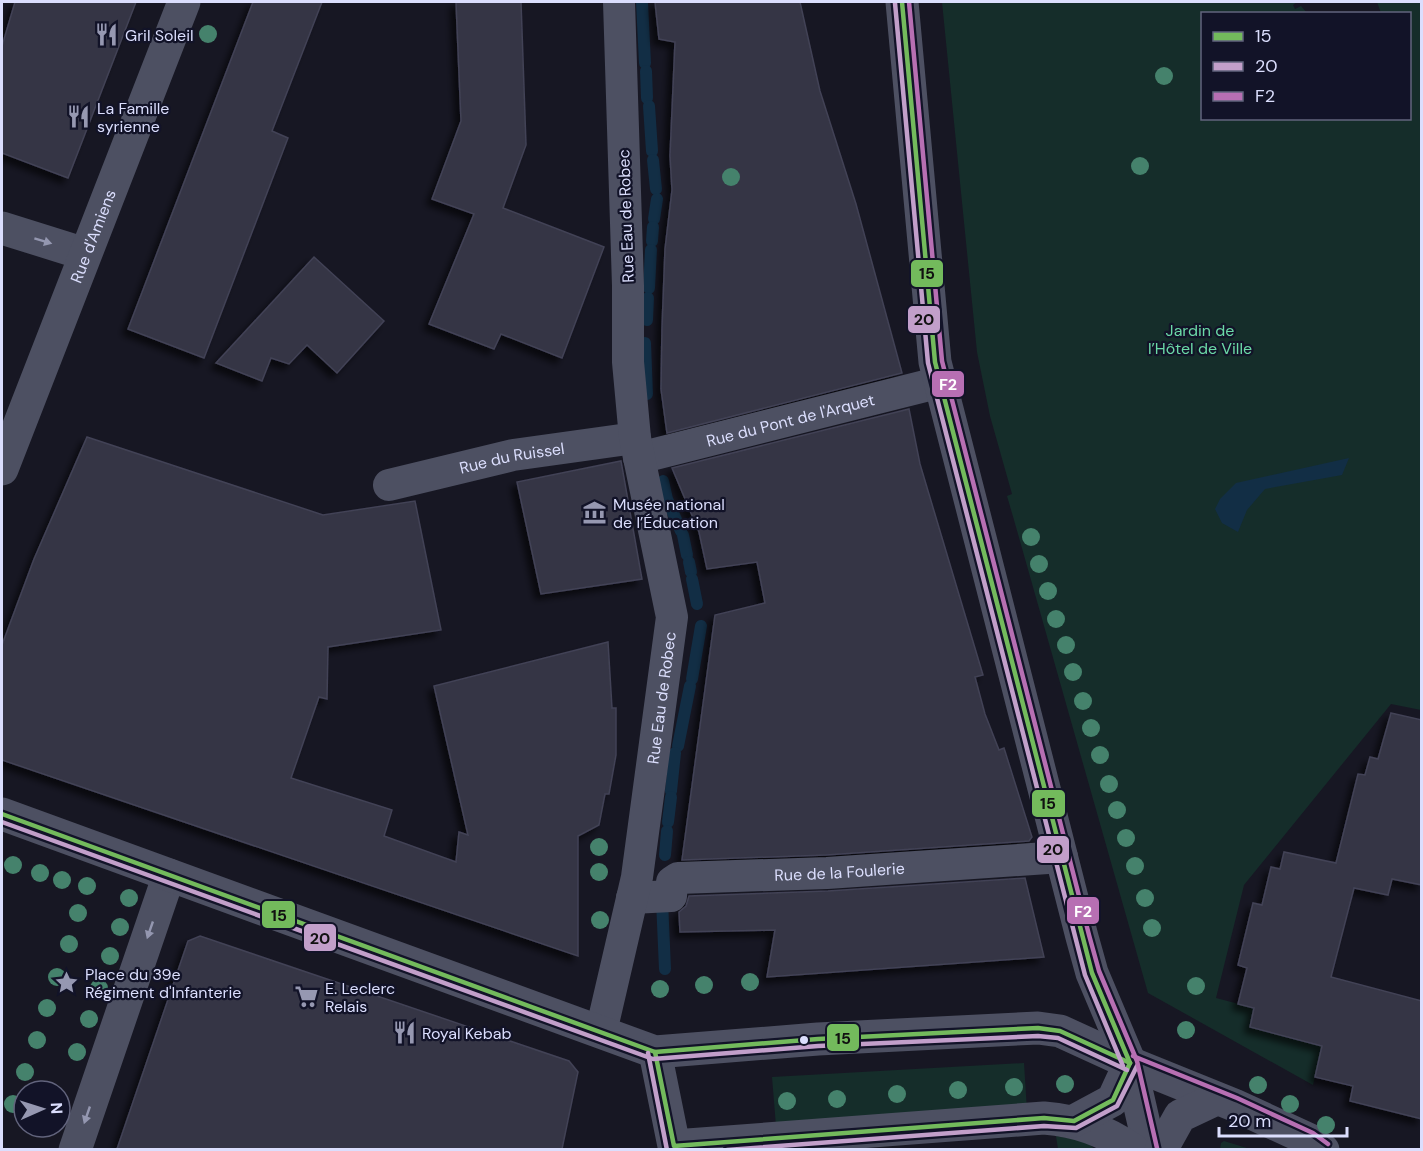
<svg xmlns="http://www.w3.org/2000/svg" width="1423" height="1151" font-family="'DM Sans',sans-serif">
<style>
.green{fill:#152d2a}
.water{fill:#122e45}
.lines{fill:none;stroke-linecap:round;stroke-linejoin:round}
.stream{stroke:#122e45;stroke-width:12}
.building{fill:#353644;stroke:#424256;stroke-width:1.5;filter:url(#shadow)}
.pedestrian{stroke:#4d5062;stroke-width:32}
.minor{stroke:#4d5062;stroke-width:33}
.tertiary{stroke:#4d5062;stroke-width:33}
.bus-1-casing{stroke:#121328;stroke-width:9}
.bus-2-casing{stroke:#121328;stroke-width:9}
.bus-3-casing{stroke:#121328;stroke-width:9}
.bus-1{stroke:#73ba5c;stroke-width:4.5}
.bus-2{stroke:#c29fca;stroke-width:4.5}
.bus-3{stroke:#b76fb3;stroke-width:4.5}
.tree{fill:#45826c}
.oneway{fill:#9497b0}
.bus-dot{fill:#dbdefd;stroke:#121328;stroke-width:2}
.labels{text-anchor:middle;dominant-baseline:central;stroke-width:4.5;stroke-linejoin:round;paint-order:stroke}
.poi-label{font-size:16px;fill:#dbdefd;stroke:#121328;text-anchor:start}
.street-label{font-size:16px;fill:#dbdefd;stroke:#121328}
.park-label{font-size:16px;fill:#6bd9a7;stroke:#121328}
.line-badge{stroke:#121328;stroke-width:2}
.badge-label{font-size:16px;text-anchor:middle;font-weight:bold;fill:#fff}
.pale-badge-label{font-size:16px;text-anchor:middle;font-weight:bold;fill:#111}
</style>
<defs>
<filter id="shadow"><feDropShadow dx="-5.5" dy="5.5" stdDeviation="3" flood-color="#0009"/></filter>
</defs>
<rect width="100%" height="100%" fill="#171723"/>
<!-- green -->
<g class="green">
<polygon points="942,2 1297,2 1293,5 1295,9 1301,6 1307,13 1202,14 1202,118 1410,118 1410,14 1381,13 1377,2 1421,2 1421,710 1391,704 1244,885 1216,998 1254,1008 1251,1027 1322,1046 1313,1085 1148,993 1014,520 1007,496 1012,494 990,416 977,352"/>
<polygon points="1024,1063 1027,1111 776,1126 772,1077"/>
<polygon points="1056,1136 1087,1141 1094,1149 1058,1149"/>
<polygon points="1224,1141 1250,1149 1220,1149 1221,1143"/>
</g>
<!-- water -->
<polygon class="water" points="1349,458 1342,475 1265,489 1247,510 1238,532 1222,523 1215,509 1220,499 1236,483"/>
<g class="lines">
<!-- stream -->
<g class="stream">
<polyline points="642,2 645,63"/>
<polyline points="646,71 647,98"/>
<polyline points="649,106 652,151"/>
<polyline points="653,160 656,189"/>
<polyline points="654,219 657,199"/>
<polyline points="652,241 653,227"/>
<polyline points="649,288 651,250"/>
<polyline points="647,320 648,298"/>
<polyline points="645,343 647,394"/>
<polyline points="663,481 667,499 681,531"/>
<polyline points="683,535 687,555"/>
<polyline points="689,562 691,572"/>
<polyline points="692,579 697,604"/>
<polyline points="692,679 701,626"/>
<polyline points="678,746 690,686"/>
<polyline points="671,791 675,753"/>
<polyline points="668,822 671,797"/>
<polyline points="665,855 667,831"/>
<polyline points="662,900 665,969"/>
</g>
</g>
<!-- building -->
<g class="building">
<polygon points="15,2 136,2 68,178 2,153 2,46"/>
<polygon points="253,2 322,2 272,131 288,138 204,358 128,329"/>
<polygon points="456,2 521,2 526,145 503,208 604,247 562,358 501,334 494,349 429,324 474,214 432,199 461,121"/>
<polygon points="655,2 800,2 820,91 856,204 902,373 667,433 661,389 662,328 665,249 672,190 670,156 675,42 659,39"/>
<polygon points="314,257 384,321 337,373 307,345 289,364 271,358 262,381 216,363"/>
<polygon points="909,409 920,464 983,675 975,677 985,714 999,750 1004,748 1032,837 1029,841 826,855 682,860 715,615 765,603 757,562 707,569 699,532 672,468"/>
<polygon points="87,437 323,515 415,501 441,630 328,647 327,699 319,697 291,778 392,810 384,836 456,862 459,832 468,835 434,686 608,642 612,708 616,708 616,755 609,794 605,794 599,825 578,836 578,956 2,760 2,645 34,559"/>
<polygon points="621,461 642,579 541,594 517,482"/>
<polygon points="1391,713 1422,720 1422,885 1392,879 1388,895 1354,888 1331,977 1422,1001 1422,1119 1350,1101 1353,1086 1315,1077 1322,1046 1250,1027 1254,1008 1238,1004 1247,968 1238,965 1253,903 1262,905 1271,867 1280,869 1284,852 1336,863 1358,774 1365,775 1370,757 1378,759"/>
<polygon points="1025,878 1044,957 767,977 775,930 680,932 679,912 686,906 689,896 828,891"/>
<polygon points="200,936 569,1061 578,1072 562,1149 117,1149 188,941"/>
</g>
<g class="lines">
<!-- pedestrian -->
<g class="pedestrian">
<path id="s1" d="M639 458 941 382"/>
<path id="s2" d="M389 485 513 455 635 438"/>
<path id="s3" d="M632 898 671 896 672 882 678 878 827 873 1062 857"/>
<path id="s4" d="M601 1032 637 877 672 617 635 438 628 362V286L619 2"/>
</g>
<!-- minor -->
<g class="minor">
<polyline points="2,228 85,254"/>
<path id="s5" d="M2 469 184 2"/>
<polyline points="75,1150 169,875"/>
</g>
<!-- tertiary -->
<g class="tertiary">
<polyline points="902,2 935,362 1082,937 1092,973 1130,1063 1150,1150"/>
<polyline points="2,814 655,1052 818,1039 1038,1028 1060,1031 1130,1063 1234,1105 1310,1140 1323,1150"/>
<path d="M655 1052 674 1146 1044 1118C1079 1121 1103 1130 1133 1150"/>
<polyline points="1074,1121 1113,1100 1130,1063"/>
<polyline points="1161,1150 1180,1116 1216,1099"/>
</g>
<defs>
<g id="bus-1">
<polyline points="902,2 935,362 1092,973 1130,1063"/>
<polyline points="2,814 655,1052 818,1039 1038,1028 1060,1031 1130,1063"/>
<polyline points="655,1052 674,1146 1044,1118 1074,1121 1113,1100 1130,1063"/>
</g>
<g id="bus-2">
<polyline points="895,3 928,363 1085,975 1123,1066"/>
<polyline points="2,822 653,1059 818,1046 1038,1036 1058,1038 1127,1070"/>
<polyline points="648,1053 667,1150"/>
<polyline points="727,1150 1044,1126 1076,1128 1117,1106 1137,1066"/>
</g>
<g id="bus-3">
<polyline points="909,2 942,361 1089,935 1099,971 1137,1061 1157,1148"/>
<polyline points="1133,1056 1237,1098 1313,1133 1328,1144"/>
</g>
</defs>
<!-- bus-1 casing -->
<use href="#bus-1" class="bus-1-casing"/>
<!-- bus-2 casing -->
<use href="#bus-2" class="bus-2-casing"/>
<!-- bus-3 casing -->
<use href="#bus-3" class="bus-3-casing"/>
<!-- bus-1 -->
<use href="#bus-1" class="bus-1"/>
<!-- bus-2 -->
<use href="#bus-2" class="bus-2"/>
<!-- bus-3 -->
<use href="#bus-3" class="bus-3"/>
</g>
<!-- trees -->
<g class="tree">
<circle cx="208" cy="34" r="9"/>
<circle cx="1164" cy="76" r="9"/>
<circle cx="1140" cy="166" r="9"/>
<circle cx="731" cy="177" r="9"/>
<circle cx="1031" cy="537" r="9"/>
<circle cx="1039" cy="564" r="9"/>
<circle cx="1048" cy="591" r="9"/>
<circle cx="1056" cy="619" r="9"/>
<circle cx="1066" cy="645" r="9"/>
<circle cx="1073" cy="672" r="9"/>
<circle cx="1083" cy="701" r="9"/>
<circle cx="1091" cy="728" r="9"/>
<circle cx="1100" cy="755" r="9"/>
<circle cx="1109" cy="784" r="9"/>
<circle cx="1117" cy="810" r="9"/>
<circle cx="1126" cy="838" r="9"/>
<circle cx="599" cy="847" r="9"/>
<circle cx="13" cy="865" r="9"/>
<circle cx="1135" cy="866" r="9"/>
<circle cx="599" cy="872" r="9"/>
<circle cx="40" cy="873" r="9"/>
<circle cx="62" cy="880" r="9"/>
<circle cx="87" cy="886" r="9"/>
<circle cx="129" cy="898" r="9"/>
<circle cx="1145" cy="898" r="9"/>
<circle cx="78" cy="913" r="9"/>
<circle cx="600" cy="920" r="9"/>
<circle cx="120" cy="927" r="9"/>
<circle cx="1152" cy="928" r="9"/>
<circle cx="69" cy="944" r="9"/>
<circle cx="110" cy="956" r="9"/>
<circle cx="57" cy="977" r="9"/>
<circle cx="750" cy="982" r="9"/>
<circle cx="704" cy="985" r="9"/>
<circle cx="1196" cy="986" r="9"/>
<circle cx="99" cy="988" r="9"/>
<circle cx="660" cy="989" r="9"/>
<circle cx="47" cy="1008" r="9"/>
<circle cx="89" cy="1019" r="9"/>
<circle cx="1186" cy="1030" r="9"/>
<circle cx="37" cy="1040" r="9"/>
<circle cx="77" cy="1052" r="9"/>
<circle cx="25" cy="1072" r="9"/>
<circle cx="1065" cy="1084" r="9"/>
<circle cx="1258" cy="1085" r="9"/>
<circle cx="1014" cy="1087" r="9"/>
<circle cx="958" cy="1090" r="9"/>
<circle cx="897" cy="1094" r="9"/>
<circle cx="837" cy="1099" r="9"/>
<circle cx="787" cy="1101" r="9"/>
<circle cx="13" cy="1104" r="9"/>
<circle cx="1290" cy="1104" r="9"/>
<circle cx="1326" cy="1125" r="9"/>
</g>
<!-- one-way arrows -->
<defs><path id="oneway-solid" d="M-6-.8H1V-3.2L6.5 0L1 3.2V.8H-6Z" transform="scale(1.5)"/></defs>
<g class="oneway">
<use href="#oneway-solid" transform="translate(43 241) rotate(17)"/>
<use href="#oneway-solid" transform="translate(150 930) rotate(109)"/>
<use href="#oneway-solid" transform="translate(87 1115) rotate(109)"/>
</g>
<!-- icons -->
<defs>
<symbol id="restaurant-bare" viewBox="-9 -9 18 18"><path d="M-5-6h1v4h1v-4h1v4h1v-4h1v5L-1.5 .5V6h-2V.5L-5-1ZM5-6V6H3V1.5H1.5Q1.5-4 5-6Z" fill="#9698b1" stroke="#121328" stroke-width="2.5" paint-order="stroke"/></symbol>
<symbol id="museum-bare" viewBox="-9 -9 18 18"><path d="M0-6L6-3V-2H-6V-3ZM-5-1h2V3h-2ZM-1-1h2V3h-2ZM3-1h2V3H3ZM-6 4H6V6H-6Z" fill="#9698b1" stroke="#121328" stroke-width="2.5" paint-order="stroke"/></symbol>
<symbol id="sight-bare" viewBox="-9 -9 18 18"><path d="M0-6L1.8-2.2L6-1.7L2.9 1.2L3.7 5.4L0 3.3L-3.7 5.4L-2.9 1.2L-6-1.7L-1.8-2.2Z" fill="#9698b1" stroke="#121328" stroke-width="2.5" paint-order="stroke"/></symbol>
<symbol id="supermarket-bare" viewBox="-9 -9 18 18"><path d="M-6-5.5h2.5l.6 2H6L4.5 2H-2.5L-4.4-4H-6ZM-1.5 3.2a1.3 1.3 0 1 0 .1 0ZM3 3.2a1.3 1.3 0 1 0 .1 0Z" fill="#9698b1" stroke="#121328" stroke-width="2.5" paint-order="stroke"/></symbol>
</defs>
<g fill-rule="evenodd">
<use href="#restaurant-bare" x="90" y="18" width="33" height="33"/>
<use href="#restaurant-bare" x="62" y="100" width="33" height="33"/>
<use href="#museum-bare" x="578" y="496" width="33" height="33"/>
<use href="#sight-bare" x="50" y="966" width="33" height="33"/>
<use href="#supermarket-bare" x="290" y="980" width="33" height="33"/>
<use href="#restaurant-bare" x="388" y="1016" width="33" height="33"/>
</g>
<!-- markers -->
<circle class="bus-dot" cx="804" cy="1040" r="5"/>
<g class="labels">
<!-- poi labels -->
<g class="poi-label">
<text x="125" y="35">Gril Soleil</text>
<text x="97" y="108">La Famille<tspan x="97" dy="18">syrienne</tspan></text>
<text x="613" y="504">Musée national<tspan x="613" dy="18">de l’Éducation</tspan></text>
<text x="85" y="974">Place du 39e<tspan x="85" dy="18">Régiment d'Infanterie</tspan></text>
<text x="325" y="988">E. Leclerc<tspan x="325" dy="18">Relais</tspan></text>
<text x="422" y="1033">Royal Kebab</text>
</g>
<!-- street labels -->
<g class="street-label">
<text transform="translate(626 216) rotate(-92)">Rue Eau de Robec</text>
<text stroke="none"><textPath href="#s5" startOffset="250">Rue d'Amiens</textPath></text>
<text stroke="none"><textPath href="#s1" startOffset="156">Rue du Pont de l'Arquet</textPath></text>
<text stroke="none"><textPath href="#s2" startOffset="126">Rue du Ruissel</textPath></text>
<text stroke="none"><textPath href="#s4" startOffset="340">Rue Eau de Robec</textPath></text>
<text stroke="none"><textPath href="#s3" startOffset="222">Rue de la Foulerie</textPath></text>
</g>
<!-- park labels -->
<g class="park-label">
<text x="1200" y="330">Jardin de<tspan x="1200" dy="18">l’Hôtel de Ville</tspan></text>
</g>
</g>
<g class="line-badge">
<rect x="910" y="259" width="34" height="29" rx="6" fill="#73ba5c"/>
<rect x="907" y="305" width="34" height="29" rx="6" fill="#c29fca"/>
<rect x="931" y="370" width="34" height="28" rx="6" fill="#b76fb3"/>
<rect x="1031" y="789" width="35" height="29" rx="6" fill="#73ba5c"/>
<rect x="1036" y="835" width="34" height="29" rx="6" fill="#c29fca"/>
<rect x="1066" y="896" width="34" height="29" rx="6" fill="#b76fb3"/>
<rect x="261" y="900" width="35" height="29" rx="6" fill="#73ba5c"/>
<rect x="303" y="923" width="34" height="29" rx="6" fill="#c29fca"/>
<rect x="826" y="1023" width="34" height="29" rx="6" fill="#73ba5c"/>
</g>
<g class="badge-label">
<text x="948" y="390">F2</text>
<text x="1083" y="917">F2</text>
</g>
<g class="pale-badge-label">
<text x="927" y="279">15</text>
<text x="924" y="325">20</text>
<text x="1048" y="809">15</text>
<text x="1053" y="855">20</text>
<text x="279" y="921">15</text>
<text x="320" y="944">20</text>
<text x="843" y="1044">15</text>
</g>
<!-- border -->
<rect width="1423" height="1151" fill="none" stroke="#dbdefd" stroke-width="6"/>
<!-- legend -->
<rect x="1201" y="12" width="210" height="108" fill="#121328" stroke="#62647d" stroke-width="1.5"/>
<rect x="1213" y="32" width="30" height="9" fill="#73ba5c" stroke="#62647d" stroke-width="1.5"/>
<text x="1255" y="42" font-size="18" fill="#dbdefd">15</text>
<rect x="1213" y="62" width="30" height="9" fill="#c29fca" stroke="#62647d" stroke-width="1.5"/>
<text x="1255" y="72" font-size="18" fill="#dbdefd">20</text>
<rect x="1213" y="92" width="30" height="9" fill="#b76fb3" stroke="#62647d" stroke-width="1.5"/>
<text x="1255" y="102" font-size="18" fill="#dbdefd">F2</text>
<!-- north arrow -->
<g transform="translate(42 1109) rotate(87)"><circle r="28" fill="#121328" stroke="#62647d" stroke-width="1.5"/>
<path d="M0-4.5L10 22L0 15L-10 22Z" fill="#9698b1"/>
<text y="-9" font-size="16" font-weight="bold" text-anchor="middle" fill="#dbdefd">N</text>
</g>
<!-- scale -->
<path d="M1219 1127v9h128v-9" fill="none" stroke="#dbdefd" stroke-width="3"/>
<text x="1228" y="1127" font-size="18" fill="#dbdefd" stroke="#121328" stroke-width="4.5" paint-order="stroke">20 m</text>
</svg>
